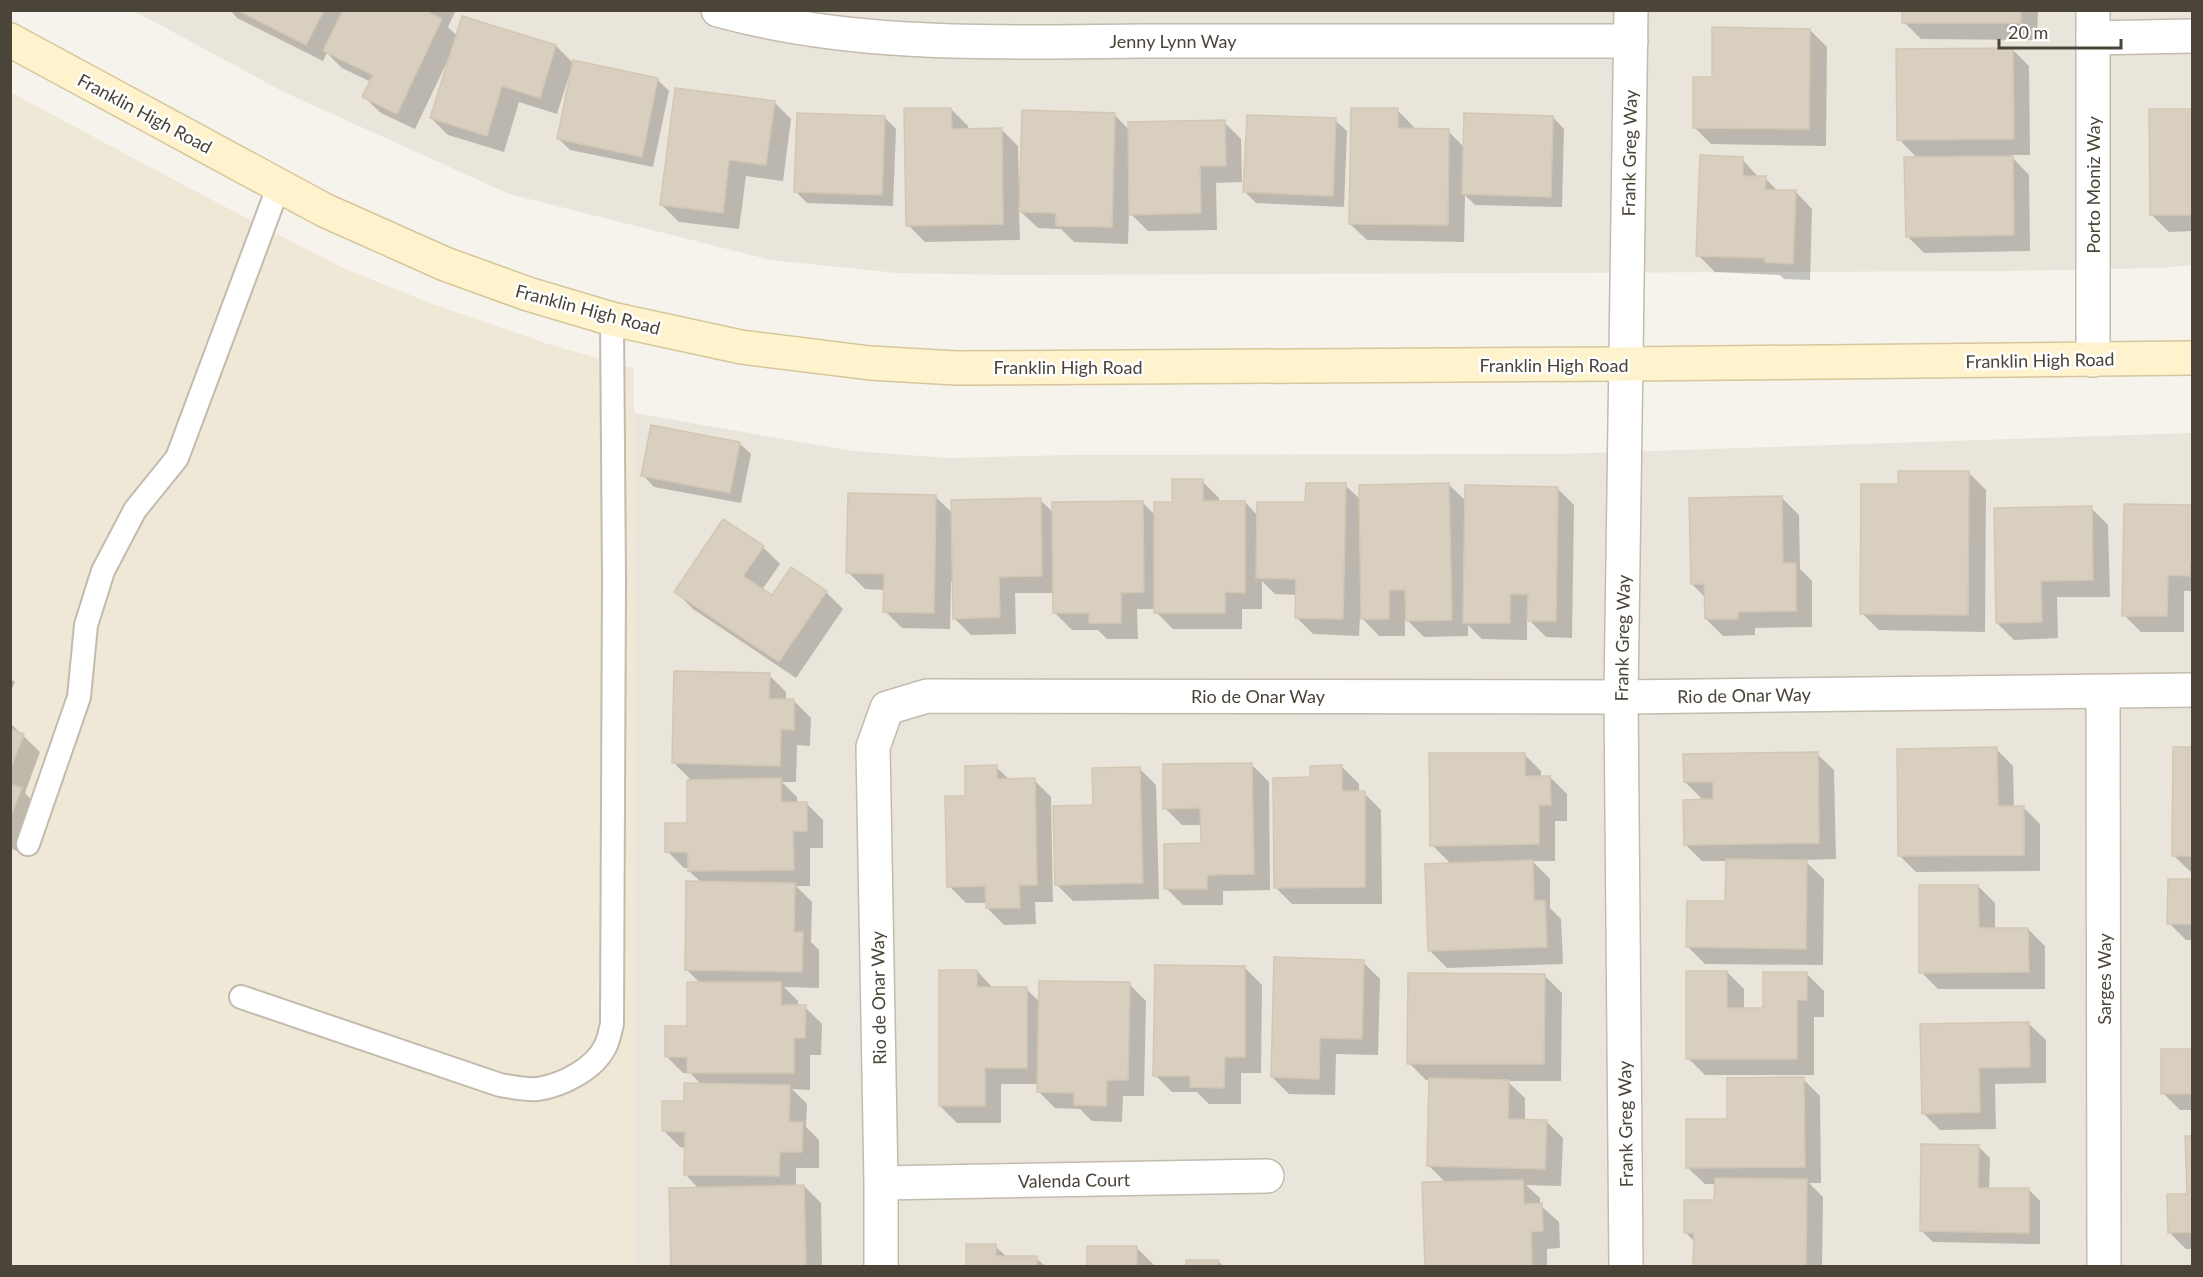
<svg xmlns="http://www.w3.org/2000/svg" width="2203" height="1277" font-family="Lato,sans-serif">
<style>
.residential{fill:#eae5da}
.education{fill:#efe8d6}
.shadow{fill:#0003}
.building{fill:#d8cfc1;stroke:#d3c7b4;stroke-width:1.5}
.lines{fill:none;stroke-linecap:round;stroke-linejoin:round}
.lane-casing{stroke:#c2bbae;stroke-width:26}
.street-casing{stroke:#c2bbae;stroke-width:36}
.secondary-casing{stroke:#d6c79b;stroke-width:36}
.lane{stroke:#fff;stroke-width:22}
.street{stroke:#fff;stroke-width:33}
.secondary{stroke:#fff3cd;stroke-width:33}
.labels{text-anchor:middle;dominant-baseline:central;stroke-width:5;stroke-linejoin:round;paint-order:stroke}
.street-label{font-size:18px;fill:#4b4439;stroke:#fff}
</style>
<rect width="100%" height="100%" fill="#f6f3ec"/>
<!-- residential -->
<g class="residential">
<polygon points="134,11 2192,11 2192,265 2160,268 2012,271 1010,275 897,273 771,260 509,194 286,93"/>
<polygon points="634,413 852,451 949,458 1067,455 1559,454 2192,433 2192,1266 636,1266"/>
</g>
<!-- education -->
<polygon class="education" points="10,92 191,189 343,268 430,303 551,345 634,368 636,1266 11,1266"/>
<!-- shadow -->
<g class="shadow">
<polygon points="230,10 456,10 448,27 457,36 463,18 556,46 574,64 657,79 669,91 653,167 570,150 559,139 572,73 570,73 557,114 519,102 504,152 448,135 431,118 449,60 448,60 415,129 381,113 364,97 371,82 342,68 327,53 323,61 237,18"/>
<polygon points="1904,10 2038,10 2037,40 1921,39 1904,22"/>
<polygon points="1810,30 1827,47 1826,146 1711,144 1694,127 1713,79"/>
<polygon points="2012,49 2029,66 2030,155 2010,155 2029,175 2030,251 1924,253 1907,236 1918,159 1899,139"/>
<polygon points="774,102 791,119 783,181 746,176 739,229 679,222 662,205"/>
<polygon points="951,109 968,126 968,130 1001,129 1018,146 1019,189 1021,189 1114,114 1129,130 1224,122 1241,139 1242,182 1216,183 1217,230 1148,231 1129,212 1128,244 1074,242 1061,229 1038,228 1019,210 1020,240 925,242 908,225"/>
<polygon points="1397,110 1414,127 1414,130 1448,131 1464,147 1553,117 1564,129 1562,207 1475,205 1465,195 1464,242 1367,240 1350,224"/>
<polygon points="2150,110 2192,110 2192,231 2169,232 2152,215"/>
<polygon points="884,117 896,129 893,206 807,203 796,192"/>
<polygon points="1335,120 1347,131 1344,207 1256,203 1245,192"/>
<polygon points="1742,159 1759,178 1765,178 1779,192 1796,192 1812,209 1810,280 1784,279 1780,275 1715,272 1698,255"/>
<polygon points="739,443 751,454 741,503 654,487 643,475"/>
<polygon points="1969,473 1986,490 1985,632 1879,630 1862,613"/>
<polygon points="1202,481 1219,498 1219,502 1245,502 1258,516 1307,504 1345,485 1361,500 1448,484 1467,502 1557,488 1574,505 1572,638 1546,637 1527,618 1527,640 1482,639 1468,625 1468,636 1424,637 1405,618 1405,636 1379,636 1360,616 1359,636 1313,634 1296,617 1297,595 1275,594 1262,581 1262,609 1242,609 1242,629 1173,629 1156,612 1156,609 1137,609 1138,639 1107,639 1098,630 1072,630 1055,613 1054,593 1015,593 1016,634 971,635 954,618 954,582 951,582 950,629 902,628 885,611 885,590 865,589 848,572 935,496 953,514 1040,500 1054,513 1142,502 1156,516"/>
<polygon points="1782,498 1799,515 1800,569 1812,581 1812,627 1755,628 1755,635 1723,636 1706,619 1706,598 1692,584"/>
<polygon points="2125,505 2192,506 2192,591 2184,591 2184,632 2141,632 2124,615"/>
<polygon points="2091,508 2108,525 2110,597 2057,597 2058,638 2014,640 1997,623"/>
<polygon points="763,547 780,564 762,590 772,597 791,569 826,592 843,609 796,678 693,609 676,592"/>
<polygon points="769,675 786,692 786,701 794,701 811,718 810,746 797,745 796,782 782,782 797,797 797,803 806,803 823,820 823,848 810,848 810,886 796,886 812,902 811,942 819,950 819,988 784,987 798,1001 798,1007 805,1007 822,1024 821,1055 810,1055 810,1090 792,1089 807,1104 806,1127 819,1140 819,1168 796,1168 796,1187 804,1186 821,1203 822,1266 672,1266 670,1189 699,1189 685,1174 686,1148 680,1147 663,1130 702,1085 690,1073 683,1073 666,1056 689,1028 701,984 686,969 702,883 689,871 689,868 684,868 667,851 689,824 692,781 674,763"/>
<polygon points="10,678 15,682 10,693"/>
<polygon points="10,723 40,752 25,793 38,807 20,852 10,848"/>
<polygon points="1996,749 2013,766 2014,807 2023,807 2040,824 2040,871 1916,872 1899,855"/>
<polygon points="2174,749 2192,749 2192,873 2174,856"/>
<polygon points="1524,754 1541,771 1541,777 1550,777 1567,794 1567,821 1555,821 1555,861 1532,861 1550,879 1550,908 1561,919 1563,964 1447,968 1430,951 1451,864 1432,845"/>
<polygon points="1817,754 1834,770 1836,859 1804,860 1824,879 1823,965 1705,964 1688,947 1727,902 1727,861 1702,861 1685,844 1704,801 1685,782"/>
<polygon points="1252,765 1269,782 1270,890 1223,891 1223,905 1183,905 1166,888 1202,844 1202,825 1182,825 1165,808"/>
<polygon points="996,767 1010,780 1034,780 1051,797 1053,902 1035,902 1036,924 1004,925 987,908 987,903 966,903 949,886 967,797"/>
<polygon points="1342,767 1359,784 1359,793 1364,793 1381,810 1382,904 1292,904 1275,887 1311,778"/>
<polygon points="1139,768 1156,785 1159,899 1073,901 1056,884 1094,806"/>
<polygon points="2170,880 2192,881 2192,940 2186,940 2169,923"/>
<polygon points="1978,886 1995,903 1995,930 2028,929 2045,946 2045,989 1938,989 1921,972"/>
<polygon points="1363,962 1380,979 1378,1055 1336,1054 1335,1095 1289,1094 1272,1077"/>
<polygon points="1245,968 1262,985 1261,1073 1241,1073 1241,1104 1209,1104 1197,1092 1172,1092 1155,1075"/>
<polygon points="977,971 994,989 1026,989 1040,1002 1129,984 1146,1001 1144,1096 1123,1096 1122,1122 1092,1121 1080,1109 1055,1108 1038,1091 1038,1084 1001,1084 1001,1123 957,1123 940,1106"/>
<polygon points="1727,972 1744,989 1744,1009 1764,1009 1807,974 1824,991 1824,1017 1814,1017 1814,1075 1705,1075 1688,1058"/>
<polygon points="1545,976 1562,993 1561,1081 1507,1081 1525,1098 1525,1121 1546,1121 1563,1138 1561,1186 1526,1185 1540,1198 1540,1205 1559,1222 1560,1248 1547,1249 1547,1266 1426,1266 1424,1184 1446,1183 1429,1166 1431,1080 1426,1080 1409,1063"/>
<polygon points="2029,1024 2046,1040 2046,1083 1995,1084 1996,1129 1940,1130 1923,1113"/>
<polygon points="2162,1050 2192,1050 2192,1110 2180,1110 2163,1093"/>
<polygon points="1803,1079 1820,1096 1821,1183 1809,1183 1823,1197 1822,1266 1695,1266 1695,1242 1685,1232 1715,1202 1716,1184 1705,1184 1688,1168 1729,1120"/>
<polygon points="2187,1137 2192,1137 2192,1249 2186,1249 2169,1232 2188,1195"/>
<polygon points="1978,1146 1990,1158 1989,1189 2029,1190 2040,1201 2040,1244 1933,1242 1921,1230"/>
<polygon points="967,1246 995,1246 1007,1257 1036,1258 1045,1266 967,1266"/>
<polygon points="1136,1247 1153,1264 1153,1266 1089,1266 1089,1248"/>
<polygon points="1187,1261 1218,1261 1223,1266 1187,1266"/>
</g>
<!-- building -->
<g class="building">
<polygon points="237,10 324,10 306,45"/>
<polygon points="343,10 431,10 430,13 442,19 397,114 362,97 373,75 323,51"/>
<rect x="1902" y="10" width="119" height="13"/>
<polygon points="462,16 556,45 540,98 502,86 487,136 430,118"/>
<polygon points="1712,27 1810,29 1809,129 1693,128 1693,77 1712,77"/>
<polygon points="2013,48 2014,139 1897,140 1896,49"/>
<polygon points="573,60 658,78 642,157 557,139"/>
<polygon points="675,88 775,101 766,165 729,160 723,213 660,205"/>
<polygon points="904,108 951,108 952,129 1002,128 1003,224 906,226"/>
<polygon points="1351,108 1398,108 1398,128 1449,129 1448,225 1349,224"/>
<polygon points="2149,109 2192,109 2192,215 2150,215"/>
<polygon points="1022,110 1115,113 1112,227 1056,226 1056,213 1019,212"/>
<polygon points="797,113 885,116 882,195 794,192"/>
<polygon points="1464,113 1553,116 1551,197 1462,194"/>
<polygon points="1247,115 1336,118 1333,196 1243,192"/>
<polygon points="1225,120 1226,166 1200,166 1201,213 1129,215 1128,122"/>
<polygon points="1700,155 1743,157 1743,176 1766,176 1765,190 1796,190 1793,264 1765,262 1765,258 1696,256"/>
<polygon points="2013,156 2014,235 1906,237 1904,157"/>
<polygon points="651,425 740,442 730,493 641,476"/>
<polygon points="1898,471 1969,471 1968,615 1860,614 1861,484 1898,484"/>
<polygon points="1172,479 1203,479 1203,501 1245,501 1245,593 1225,592 1225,613 1154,613 1154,502 1172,502"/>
<polygon points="1306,483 1346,483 1343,619 1295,618 1296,579 1256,578 1257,502 1305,502"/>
<polygon points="1449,483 1452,620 1406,621 1405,590 1389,590 1389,619 1361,619 1359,485"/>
<polygon points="1465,485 1558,487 1556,621 1527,621 1528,594 1510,594 1510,623 1463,623"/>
<polygon points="848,493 936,495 934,613 883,612 884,574 846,573"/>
<polygon points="1782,496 1783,563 1796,563 1796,611 1738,612 1738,619 1705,619 1704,584 1691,584 1689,498"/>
<polygon points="1041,498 1042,576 999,577 1000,617 953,619 951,500"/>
<polygon points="1143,501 1144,592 1121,593 1121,623 1089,623 1089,613 1053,613 1052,502"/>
<polygon points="2124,504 2192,505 2192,563 2190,563 2190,576 2168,575 2167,616 2122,616"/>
<polygon points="2092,506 2093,580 2041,581 2042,622 1996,623 1994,508"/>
<polygon points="723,519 764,546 743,576 772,595 791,567 827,591 779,662 674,592"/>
<polygon points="674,671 770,673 769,699 794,699 794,730 781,729 780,766 672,763"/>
<polygon points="10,729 24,734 10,770"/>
<polygon points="1997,747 1998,806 2024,806 2024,855 1898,856 1897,749"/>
<polygon points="2173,747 2192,747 2192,856 2172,856"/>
<polygon points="1818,752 1819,843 1684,845 1683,800 1713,799 1713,782 1684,782 1683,754"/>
<polygon points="1429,753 1525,753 1525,776 1550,776 1551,805 1539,805 1539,844 1430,846"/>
<polygon points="1252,763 1254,874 1207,875 1207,889 1164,889 1164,844 1201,843 1200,808 1163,809 1163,764"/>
<polygon points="997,765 997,779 1035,778 1037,885 1019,885 1020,908 986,908 985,886 947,887 945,796 965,796 965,766"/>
<polygon points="1342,765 1342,791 1365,791 1365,887 1274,888 1273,778 1310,777 1310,766"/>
<polygon points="1140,767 1143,883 1055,885 1053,806 1093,805 1092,768"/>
<polygon points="781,778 781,802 807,802 807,831 793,831 794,870 688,871 688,852 665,852 665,823 687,823 687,780"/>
<polygon points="10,784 22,788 10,818"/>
<polygon points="1726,859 1807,860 1806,949 1686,947 1687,901 1725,901"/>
<polygon points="1533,860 1534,901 1545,900 1547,947 1428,951 1425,864"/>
<polygon points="2168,879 2192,879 2192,924 2167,924"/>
<polygon points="686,881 795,883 794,932 803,932 802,972 685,970"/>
<polygon points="1919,885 1978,885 1979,928 2028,928 2029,972 1919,973"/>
<polygon points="1274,957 1364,960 1362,1039 1320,1038 1319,1079 1271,1077"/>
<polygon points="1155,965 1245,966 1245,1057 1225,1057 1224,1088 1190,1087 1190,1076 1153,1076"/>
<polygon points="939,970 977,970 977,987 1027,987 1027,1068 985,1068 985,1106 939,1106"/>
<polygon points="1686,971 1727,971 1727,1008 1763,1008 1763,972 1807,972 1807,1000 1797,1000 1797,1059 1686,1059"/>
<polygon points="1408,973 1545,974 1544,1064 1407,1064"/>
<polygon points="1039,981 1130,982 1128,1080 1107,1080 1106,1106 1074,1105 1074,1093 1037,1092"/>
<polygon points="687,982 781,982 781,1005 806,1005 805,1038 794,1038 794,1073 687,1073 687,1057 665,1057 665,1026 687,1026"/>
<polygon points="2029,1022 2030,1067 1979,1068 1980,1112 1922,1114 1920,1024"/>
<rect x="2161" y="1049" width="31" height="45"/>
<polygon points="1804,1077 1805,1167 1686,1168 1686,1119 1727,1119 1727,1078"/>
<polygon points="1429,1078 1509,1080 1508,1119 1547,1120 1545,1169 1427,1166"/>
<polygon points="684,1083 790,1085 789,1122 803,1122 802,1152 780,1152 779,1176 684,1175 685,1132 662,1131 662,1101 684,1101"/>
<polygon points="2185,1136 2192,1136 2192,1232 2168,1233 2167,1194 2187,1194"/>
<polygon points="1921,1144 1979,1145 1978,1188 2029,1188 2029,1233 1920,1231"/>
<polygon points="1715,1178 1807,1179 1806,1266 1693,1266 1694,1233 1684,1233 1684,1200 1714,1200"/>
<polygon points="1523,1180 1524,1204 1542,1203 1543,1231 1531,1232 1532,1266 1425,1266 1422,1182"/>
<polygon points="804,1185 806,1266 671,1266 669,1188"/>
<polygon points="966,1244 996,1244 996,1256 1037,1256 1037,1266 966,1266"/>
<rect x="1087" y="1246" width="50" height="20"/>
<rect x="1186" y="1260" width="32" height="6"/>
</g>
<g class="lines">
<defs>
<g id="lane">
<polyline points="28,844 79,697 86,625 103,571 135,510 177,458 279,185"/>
<path d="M241 997 500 1085C512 1087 526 1090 538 1089 563 1085 594 1069 605 1047 609 1040 610 1031 612 1024L614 579 612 319"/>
</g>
<g id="street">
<path d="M718 10C856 48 1001 42 1143 41 1306 41 1468 41 1631 41"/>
<polyline points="2093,10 2093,360"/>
<polyline points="2093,38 2192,36"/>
<polyline points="2103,692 2104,1266"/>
<polyline points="881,1183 1267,1176"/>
<polyline points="881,1266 881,1183 873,747 887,708 927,696 1621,697 2192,690"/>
<polyline points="1626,1266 1621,697 1631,10"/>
</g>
<polyline id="secondary" points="10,40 324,210 445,264 528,294 612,319 741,347 870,363 956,368 1627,364 2192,358"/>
</defs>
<!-- lane casing -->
<use href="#lane" class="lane-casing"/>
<!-- street casing -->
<use href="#street" class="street-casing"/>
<!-- secondary casing -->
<use href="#secondary" class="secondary-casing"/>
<!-- lane -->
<use href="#lane" class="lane"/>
<!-- street -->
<use href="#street" class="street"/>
<!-- secondary -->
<use href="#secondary" class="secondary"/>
</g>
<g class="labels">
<!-- street labels -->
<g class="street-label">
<text x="1173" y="41">Jenny Lynn Way</text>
<text transform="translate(145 113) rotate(28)">Franklin High Road</text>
<text transform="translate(1629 153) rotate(-89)">Frank Greg Way</text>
<text transform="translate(2093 185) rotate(-90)">Porto Moniz Way</text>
<text transform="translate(588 309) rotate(15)">Franklin High Road</text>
<text transform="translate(2040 360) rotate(-1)">Franklin High Road</text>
<text x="1554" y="365">Franklin High Road</text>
<text x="1068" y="367">Franklin High Road</text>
<text transform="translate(1622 638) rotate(-89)">Frank Greg Way</text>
<text transform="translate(1744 695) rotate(-1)">Rio de Onar Way</text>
<text x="1258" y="696">Rio de Onar Way</text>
<text transform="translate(2104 979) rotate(-90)">Sarges Way</text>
<text transform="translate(878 998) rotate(-91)">Rio de Onar Way</text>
<text transform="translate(1625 1124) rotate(-91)">Frank Greg Way</text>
<text transform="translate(1074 1180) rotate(-1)">Valenda Court</text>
</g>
</g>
<!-- border -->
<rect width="2203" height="1277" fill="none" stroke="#4b4439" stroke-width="24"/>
<!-- scale -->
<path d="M1999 39v9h122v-9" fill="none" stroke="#4b4439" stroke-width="3"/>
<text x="2008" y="39" font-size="18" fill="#4b4439" stroke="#ffffff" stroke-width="4.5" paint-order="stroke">20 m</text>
</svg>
